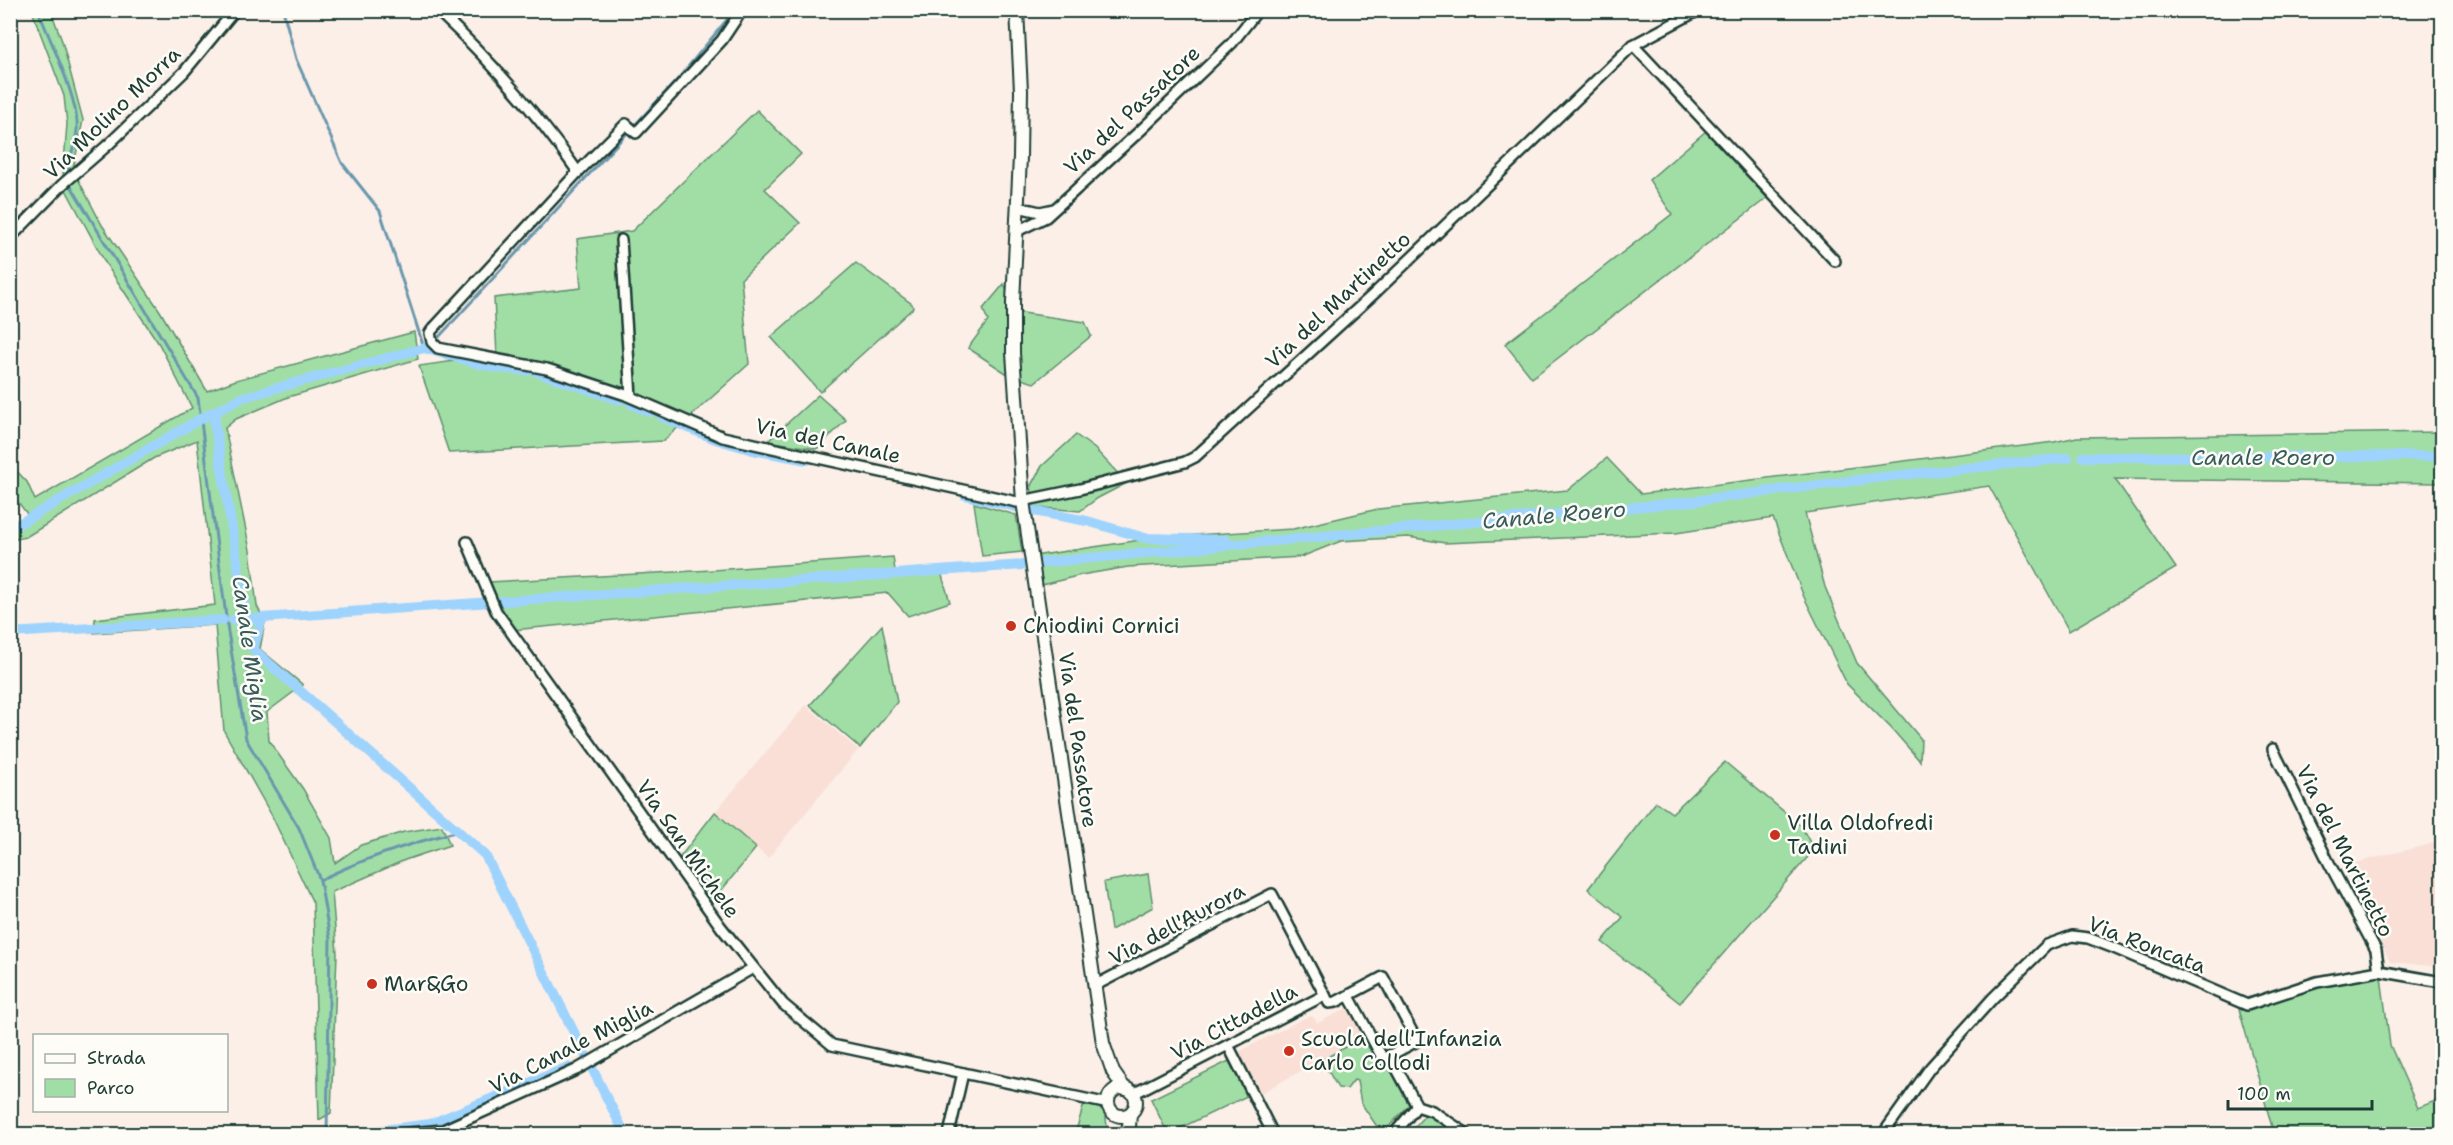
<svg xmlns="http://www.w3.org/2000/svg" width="2453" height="1145" font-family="'Shantell Sans',sans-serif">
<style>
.built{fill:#f9dfd6}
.green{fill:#a1dea6;stroke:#608e6d;stroke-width:1.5}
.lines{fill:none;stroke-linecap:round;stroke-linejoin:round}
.stream{stroke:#6b97ad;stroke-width:3}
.canal{stroke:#9ed3fd;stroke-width:10}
.minor-casing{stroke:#1f3d34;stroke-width:14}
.tertiary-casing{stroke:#1f3d34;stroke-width:16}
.minor{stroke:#fdfcf7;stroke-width:9}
.tertiary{stroke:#fdfcf7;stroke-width:12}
.poi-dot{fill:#c8321e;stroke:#fdfcf7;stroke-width:2}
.labels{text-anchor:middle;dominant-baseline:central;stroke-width:5;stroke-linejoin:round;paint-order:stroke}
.street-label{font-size:21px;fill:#1f3d34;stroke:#fdfcf7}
.poi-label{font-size:21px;fill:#1f3d34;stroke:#fdfcf7;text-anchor:start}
.water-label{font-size:22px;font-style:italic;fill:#385b5c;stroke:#fdfcf7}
</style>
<rect width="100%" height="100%" fill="#fbefe8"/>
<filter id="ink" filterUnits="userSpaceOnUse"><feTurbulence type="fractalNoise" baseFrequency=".0167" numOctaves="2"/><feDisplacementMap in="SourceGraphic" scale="12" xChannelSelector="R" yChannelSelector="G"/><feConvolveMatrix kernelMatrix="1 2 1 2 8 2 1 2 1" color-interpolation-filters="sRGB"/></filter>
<g filter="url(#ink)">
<!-- built -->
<g class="built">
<polygon points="806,705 858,750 768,858 715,812"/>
<polygon points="2442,841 2442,967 2390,962 2347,865"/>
<polygon points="1347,1008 1363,1037 1259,1094 1237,1053 1308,1016 1312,1016 1318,1023"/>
</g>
<!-- green -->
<g class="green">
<polygon points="32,11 51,11 62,41 83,120 73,170 63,176 67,124 64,96"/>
<polygon points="757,110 801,154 765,189 800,223 741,279 749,364 663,441 449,453 419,366 497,355 494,298 581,288 577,239 632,231"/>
<polygon points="1706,131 1767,198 1532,378 1505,344 1672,214 1649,180"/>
<polygon points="77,177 102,225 160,311 207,391 236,380 414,332 418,359 288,397 236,419 225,428 250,550 257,606 265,622 260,649 303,685 267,712 269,741 303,789 331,838 335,863 361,845 404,832 442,826 450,845 405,860 332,892 337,953 331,1113 319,1120 313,903 272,816 224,731 215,625 94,633 95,619 215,605 197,440 154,458 26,537 11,540 11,526 15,525 28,515 11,493 10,464 27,482 35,500 192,408 159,344 106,264 65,188"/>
<polygon points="856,263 912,304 913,308 820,392 771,337"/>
<polygon points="1004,284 1016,312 1085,322 1091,336 1034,383 1009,375 968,348 988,321 983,309"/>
<polygon points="818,395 846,420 817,449 768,441"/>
<polygon points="2442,432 2442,483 2115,479 2176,568 2069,631 1989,486 1805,513 1825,587 1857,663 1921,739 1920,761 1891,728 1847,684 1804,597 1773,518 1676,533 1445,543 1408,537 1341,541 1301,557 1128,567 1081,575 1038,586 1034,556 1161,537 1293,529 1378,509 1568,490 1607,458 1641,494 2054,442 2077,437"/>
<polygon points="1076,435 1095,449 1127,483 1098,498 1080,511 1034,507 1031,485 1042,466"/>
<polygon points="974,503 1016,515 1022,552 982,556"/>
<polygon points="893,557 896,577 941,572 950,602 908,616 888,593 513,630 499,612 489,582 713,570"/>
<polygon points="882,625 897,702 860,748 810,705"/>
<polygon points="1725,762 1801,826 1814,850 1680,1003 1602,942 1623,917 1588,889 1656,802 1672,813"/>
<polygon points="715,812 756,848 711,903 680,857"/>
<polygon points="1148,874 1153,907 1111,930 1104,882"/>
<polygon points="2362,969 2381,977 2390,1045 2418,1108 2442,1098 2442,1134 2274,1134 2239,1009 2242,999"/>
<polygon points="1363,1037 1380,1069 1388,1065 1409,1105 1382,1134 1361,1103 1357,1081 1354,1080 1347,1089 1338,1088 1322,1060"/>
<polygon points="1229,1061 1247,1096 1168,1134 1151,1099"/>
<polygon points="1084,1104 1101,1108 1105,1111 1108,1134 1075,1134"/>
<polygon points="1428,1112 1459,1134 1408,1134"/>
</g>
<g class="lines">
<!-- stream -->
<g class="stream">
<path d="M38 10C49 38 80 102 77 130 76 144 69 157 68 171"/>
<polyline points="283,10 296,59 342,163 380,211 424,348"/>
<polyline points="460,26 472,38"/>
<polyline points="634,126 678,79 735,10"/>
<polyline points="71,186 198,398 228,632 246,739 299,828 320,880 330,939 327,1134"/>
<polyline points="438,338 629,131"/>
<path d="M320 880C364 858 411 843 459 831"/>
</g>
<!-- canal -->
<g class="canal">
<polyline points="491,367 528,371"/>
<polyline points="537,372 620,400"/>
<polyline points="631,404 651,412"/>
<polyline points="217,411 214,420 245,609"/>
<polyline points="662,417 715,439 753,450 807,460"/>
<polyline points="2083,457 2442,456"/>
<polyline points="965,495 1016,507"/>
<polyline points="1029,510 1087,521 1145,538 1226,540"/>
<polyline points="10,529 202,418 244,397 424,348 483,365"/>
<polyline points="1038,563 1677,503 1891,476 2068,458"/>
<polyline points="262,618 253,649 485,855 625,1134"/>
<polyline points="233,620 1023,565"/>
<polyline points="10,633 223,620"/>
<polyline points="369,1134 376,1131 430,1124 568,1067"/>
</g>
<defs>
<g id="minor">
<path d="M437 10C490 60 537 113 578 172"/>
<polyline points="742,10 722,40 636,133 626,124 578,172 432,330 430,333 432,342 438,348 547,369 626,395 723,437 1017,502 1080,489 1185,462 1195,457 1377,291 1633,45 1697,11"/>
<polyline points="1633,45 1835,261"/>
<polyline points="1018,207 1040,212 1054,209"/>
<polyline points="1017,231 1046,217 1141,130 1232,43 1258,10"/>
<polyline points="10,238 63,184 109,144 184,72 235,10"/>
<polyline points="621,240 631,397"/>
<polyline points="467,542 496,611 721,927 783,1004 832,1045 1109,1104"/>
<polyline points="2273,749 2329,863 2376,950 2379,971"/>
<polyline points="1094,986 1272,894 1329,1003 1336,1002 1383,977 1417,1041 1383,1059 1349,996"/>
<polyline points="1228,1045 1273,1134"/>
<polyline points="1390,1056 1417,1106 1432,1111 1467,1134"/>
<polyline points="1133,1094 1325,995"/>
<polyline points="398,1134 443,1130 576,1070 753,968"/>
<polyline points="949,1134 963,1073"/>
<polyline points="1394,1134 1417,1106"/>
<polyline points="1883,1134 1930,1068 1993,998 2047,945 2072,936 2088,938 2114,948 2247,1005 2317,982 2379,971 2442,982"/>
</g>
<g id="tertiary">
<polyline points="1017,10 1021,91 1020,157 1013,302 1013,353 1023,501 1103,1043 1113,1072 1125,1089"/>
<circle cx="1122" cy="1102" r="14"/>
<polyline points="1125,1134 1129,1127 1130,1114"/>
</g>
</defs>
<!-- minor casing -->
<use href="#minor" class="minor-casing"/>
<!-- tertiary casing -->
<use href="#tertiary" class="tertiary-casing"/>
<!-- minor -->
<use href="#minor" class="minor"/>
<!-- tertiary -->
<use href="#tertiary" class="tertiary"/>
</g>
</g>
<!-- markers -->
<g class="poi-dot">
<circle cx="1011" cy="626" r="6"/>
<circle cx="1775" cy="835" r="6"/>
<circle cx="372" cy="984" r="6"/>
<circle cx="1289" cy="1051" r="6"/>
</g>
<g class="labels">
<!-- street labels -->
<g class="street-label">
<text transform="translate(1132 110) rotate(-43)">Via del Passatore</text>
<text transform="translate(112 113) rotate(-44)">Via Molino Morra</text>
<text transform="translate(1338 300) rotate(-43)">Via del Martinetto</text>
<text transform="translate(828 441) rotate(12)">Via del Canale</text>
<text transform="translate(1078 740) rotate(82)">Via del Passatore</text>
<text transform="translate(688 849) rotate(55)">Via San Michele</text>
<text transform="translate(2345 851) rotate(63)">Via del Martinetto</text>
<text transform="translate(1177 924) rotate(-28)">Via dell'Aurora</text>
<text transform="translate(2147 945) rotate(21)">Via Roncata</text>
<text transform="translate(1234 1022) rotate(-28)">Via Cittadella</text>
<text transform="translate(571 1047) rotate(-27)">Via Canale Miglia</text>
</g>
<!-- poi labels -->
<g class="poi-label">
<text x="1023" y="626">Chiodini Cornici</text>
<text x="1787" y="823">Villa Oldofredi<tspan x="1787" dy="24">Tadini</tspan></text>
<text x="384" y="984">Mar&amp;Go</text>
<text x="1301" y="1039">Scuola dell'Infanzia<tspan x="1301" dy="24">Carlo Collodi</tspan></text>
</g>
<!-- water labels -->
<g class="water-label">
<text x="2263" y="457">Canale Roero</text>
<text transform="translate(1554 515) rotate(-5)">Canale Roero</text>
<text transform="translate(250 649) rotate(82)">Canale Miglia</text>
</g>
</g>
<!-- margin -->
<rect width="2453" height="1145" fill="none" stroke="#fdfcf7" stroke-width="36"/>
<rect x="18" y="18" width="2417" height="1109" fill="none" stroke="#1f3d34" stroke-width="2" filter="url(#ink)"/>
<!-- legend -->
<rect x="33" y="1034" width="195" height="78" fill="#fdfcf7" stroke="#a4b0a9" stroke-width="1.5"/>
<rect x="45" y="1054" width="30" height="9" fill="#fdfcf7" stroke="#a4b0a9" stroke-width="1.5"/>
<text x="87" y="1064" font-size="18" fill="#1f3d34">Strada</text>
<rect x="45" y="1079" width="30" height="18" fill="#a1dea6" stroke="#a4b0a9" stroke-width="1.5"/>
<text x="87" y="1094" font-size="18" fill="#1f3d34">Parco</text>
<!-- scale -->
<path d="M2228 1100v9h144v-9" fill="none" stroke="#1f3d34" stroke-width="3"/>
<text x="2237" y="1100" font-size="18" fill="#1f3d34" stroke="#fdfcf7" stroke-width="4.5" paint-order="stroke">100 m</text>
</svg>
